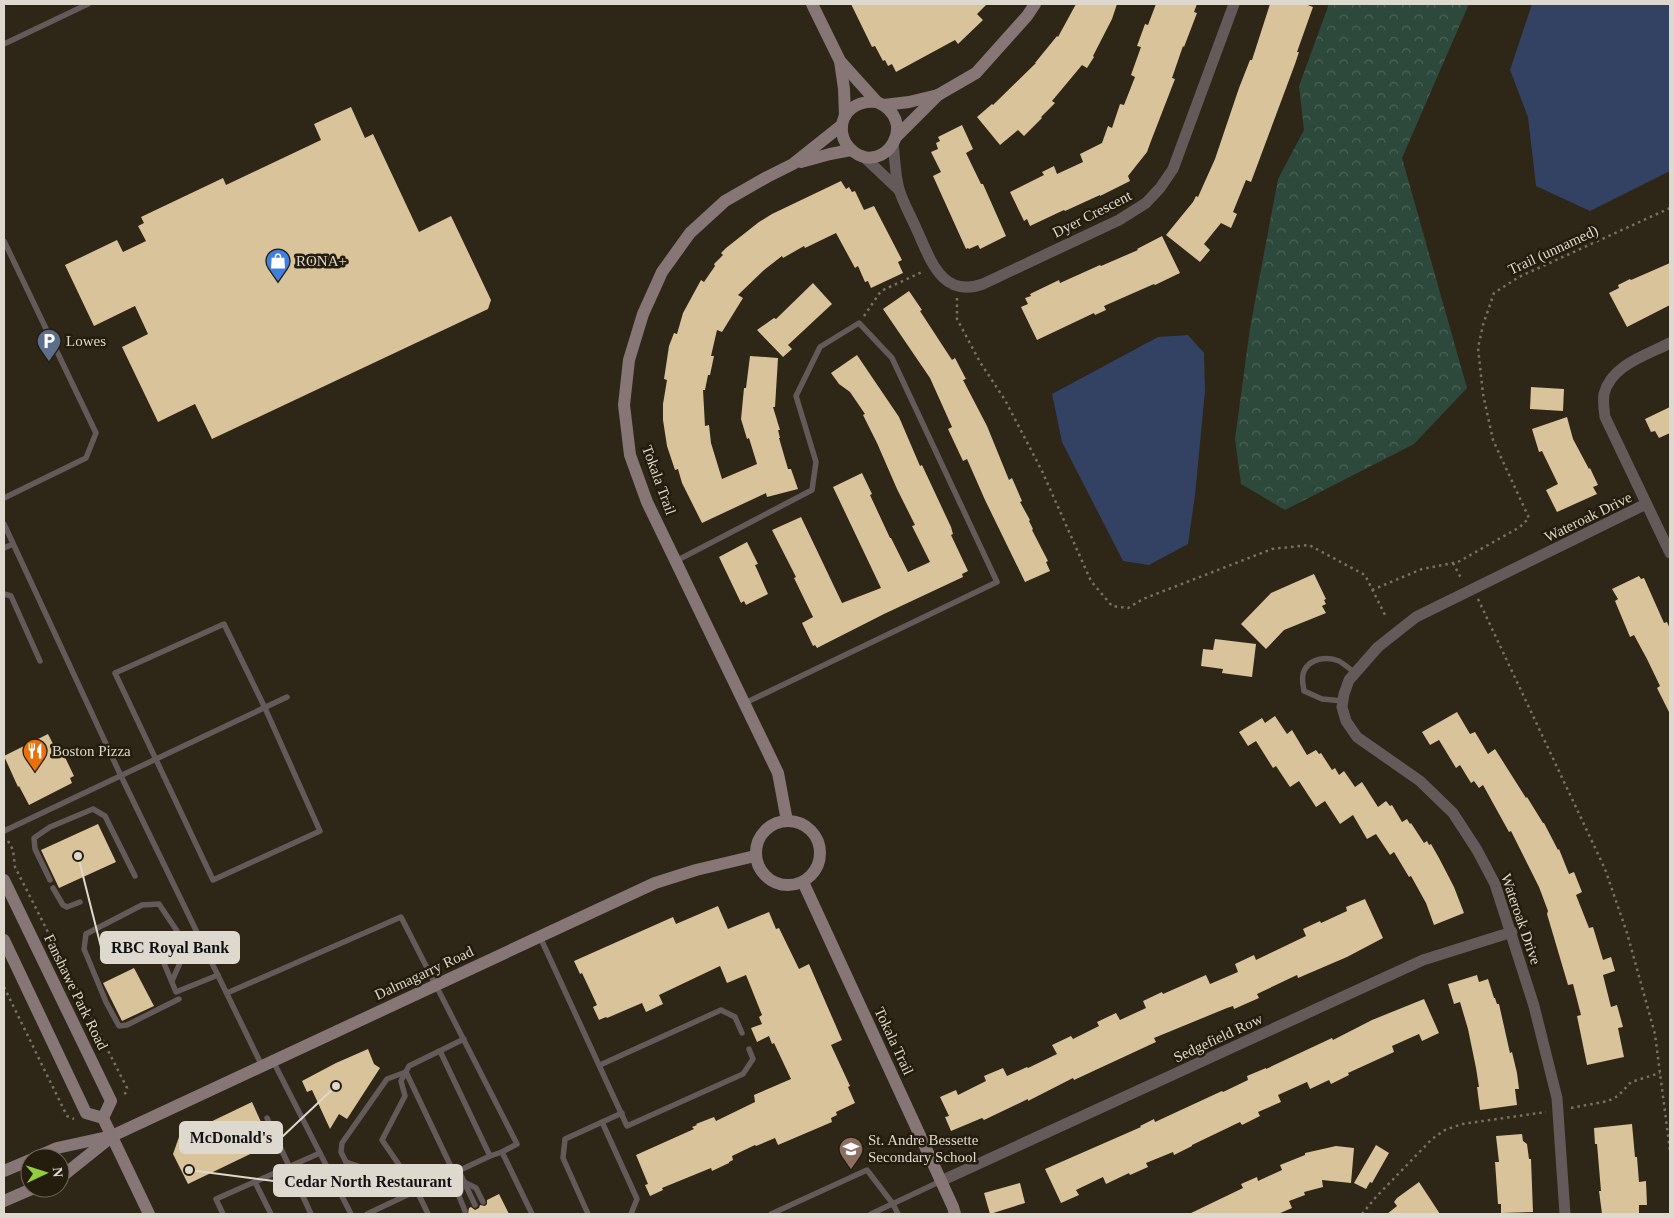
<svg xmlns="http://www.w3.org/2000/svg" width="1674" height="1218" font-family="'Times New Roman',serif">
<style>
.forest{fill:url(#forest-crowns)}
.water{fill:#334263}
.building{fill:#d8c39a}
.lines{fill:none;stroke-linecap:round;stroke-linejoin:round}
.path{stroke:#797264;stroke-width:2.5;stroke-dasharray:2.5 4;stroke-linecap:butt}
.lane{stroke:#645a5a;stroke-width:5.5}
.street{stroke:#645a5a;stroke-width:11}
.secondary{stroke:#867676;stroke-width:12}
.labels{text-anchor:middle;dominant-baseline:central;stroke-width:5;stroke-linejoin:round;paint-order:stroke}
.street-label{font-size:15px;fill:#ded9ce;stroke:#241c0c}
.poi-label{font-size:15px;fill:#ded9ce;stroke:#241c0c;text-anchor:start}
.leader{fill:none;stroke:#ded9ce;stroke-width:2}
.callout-dot{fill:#ded9ce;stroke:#241c0c;stroke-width:2}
.callout{fill:#ded9ce;stroke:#ded9ce;stroke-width:2}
.callout-label{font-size:16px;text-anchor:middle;font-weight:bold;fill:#111}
</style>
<defs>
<pattern id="forest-crowns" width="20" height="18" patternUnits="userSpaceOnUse" patternTransform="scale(1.25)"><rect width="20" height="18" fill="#2d493c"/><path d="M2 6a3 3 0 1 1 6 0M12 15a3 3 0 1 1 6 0" fill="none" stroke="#4b6357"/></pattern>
</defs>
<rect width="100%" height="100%" fill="#2e2616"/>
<!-- forest -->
<polygon class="forest" points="1329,4 1469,4 1402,158 1467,388 1414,444 1285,510 1241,484 1235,439 1250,328 1278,179 1304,130 1299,86"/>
<!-- water -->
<g class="water">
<polygon points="1532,4 1670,4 1670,171 1590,211 1536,186 1528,117 1510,70"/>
<polygon points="1188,335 1204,353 1205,391 1195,495 1188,544 1149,565 1123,561 1062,442 1052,394 1158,337"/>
</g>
<!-- building -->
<g class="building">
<polygon points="851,4 987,4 977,14 983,20 958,44 955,40 896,72 892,64 888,66 885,60 883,61 875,46 872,47"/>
<polygon points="1076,4 1117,4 1112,19 1093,56 1094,57 1087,68 1082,65 1052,101 1055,103 1041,117 1042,118 1024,136 1018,130 1000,145 977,117 992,104 993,105 1036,63 1035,63 1057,36 1058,37"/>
<polygon points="1156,4 1197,4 1194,12 1197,13 1184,47 1183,46 1172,78 1175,79 1151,141 1147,152 1128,176 1130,181 1100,196 1100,195 1065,211 1064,210 1030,226 1027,219 1024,221 1010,192 1044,175 1042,172 1054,166 1057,174 1083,162 1080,154 1102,143 1108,126 1112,128 1120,104 1124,105 1135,77 1131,75 1141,47 1137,46 1145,24 1148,25"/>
<polygon points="1270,4 1305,4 1313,7 1297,52 1299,52 1295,64 1251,182 1246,180 1233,212 1237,214 1231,228 1221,223 1204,244 1210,250 1200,262 1166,235 1193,202 1196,196 1198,197 1215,159 1239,88 1250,60 1252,60"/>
<polygon points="351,107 365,138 373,134 419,232 451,216 491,300 488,309 212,439 195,404 158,422 122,347 148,334 135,306 94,326 65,265 117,240 123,252 146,241 138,226 144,223 141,217 223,178 226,185 321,140 314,124"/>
<polygon points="962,125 973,149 966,153 981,184 983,184 1006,236 980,249 978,245 969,249 968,248 966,249 933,176 941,172 931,152 938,149 936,143 940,141 938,137"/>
<polygon points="841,181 846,189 849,187 852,192 855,191 864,210 874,206 902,260 898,262 903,273 871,288 868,281 865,282 858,266 855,268 836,233 805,248 804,246 783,258 782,256 764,270 738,295 743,298 722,332 717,330 711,356 714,356 710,375 708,375 705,390 703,390 705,426 709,425 711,443 722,479 757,464 749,438 747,439 741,419 744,388 746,388 750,356 778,358 775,407 773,407 780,430 778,430 780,438 779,438 788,469 791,469 798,489 767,497 766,493 702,523 682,483 678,469 675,470 667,446 663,420 663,404 667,380 664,379 669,346 674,333 677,334 683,313 701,280 704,282 715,266 714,264 723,255 721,253 726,248 759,222 772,214"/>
<polygon points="1162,236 1180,273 1155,285 1154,284 1104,306 1106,310 1095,315 1094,313 1037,340 1021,307 1028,304 1025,298 1031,296 1030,294 1059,280 1060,283 1100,265 1101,266 1138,250 1137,249"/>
<polygon points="1670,263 1670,305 1627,327 1609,293 1619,288 1618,285 1630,279 1631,280"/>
<polygon points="813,283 832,304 788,345 792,349 783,357 757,330 774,318 776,319"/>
<polygon points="909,291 922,310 920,311 952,360 955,358 966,379 963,380 987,426 1009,480 1012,478 1022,501 1020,502 1030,520 1029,521 1033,529 1032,530 1048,561 1046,562 1050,571 1025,582 985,500 967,459 963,461 948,429 952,427 930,378 883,309"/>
<polygon points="857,355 899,417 920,466 922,465 951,527 953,534 951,535 968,571 962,574 963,577 884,614 817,648 815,645 813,646 802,623 813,617 794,578 796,577 772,530 801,517 842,603 881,588 833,487 862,473 872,494 870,495 890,538 891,538 908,572 930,562 912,526 915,525 897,489 877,443 863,415 865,414 850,392 839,384 831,373"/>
<polygon points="1531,387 1564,389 1563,411 1530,409"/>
<polygon points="1670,407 1670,433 1659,438 1655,431 1651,432 1645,419"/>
<polygon points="1567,417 1573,439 1589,469 1590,468 1598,485 1593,487 1597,494 1557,512 1546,490 1558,484 1542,451 1539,452 1532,429"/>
<polygon points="747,542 758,564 755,565 768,594 746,605 744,601 741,603 719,557"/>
<polygon points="1314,574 1326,599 1324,600 1326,604 1322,606 1326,613 1284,630 1266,649 1241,624 1271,593"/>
<polygon points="1639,576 1641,579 1644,578 1664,623 1667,622 1670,629 1670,714 1657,688 1660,686 1647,659 1634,635 1630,637 1615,601 1618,599 1612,589"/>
<polygon points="1215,639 1256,644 1252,677 1222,673 1223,669 1201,666 1203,649 1213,650"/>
<polygon points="1457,712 1470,734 1475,732 1488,754 1495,749 1526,798 1527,797 1543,823 1544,823 1558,850 1559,849 1569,874 1574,872 1582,892 1576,895 1589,928 1593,927 1603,960 1611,957 1615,971 1603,975 1611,1007 1617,1005 1623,1027 1618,1028 1624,1057 1587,1065 1577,1016 1581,1015 1573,984 1568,985 1547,914 1548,911 1539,887 1511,831 1509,832 1483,785 1479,788 1474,781 1471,783 1460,765 1456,768 1439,740 1430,745 1422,732"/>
<polygon points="1275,716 1287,734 1292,730 1307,755 1316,750 1319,754 1321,753 1332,770 1335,768 1339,775 1344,771 1355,787 1362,782 1378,807 1386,801 1390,806 1392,805 1402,822 1407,819 1410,824 1411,823 1424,843 1427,841 1429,845 1431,844 1439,858 1454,887 1464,913 1434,925 1426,903 1411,876 1409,877 1394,852 1390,855 1376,834 1367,839 1353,815 1340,824 1325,801 1316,807 1299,781 1290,787 1276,766 1273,768 1256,741 1248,746 1239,732 1262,718 1265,723"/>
<polygon points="48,734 59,756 63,753 74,776 70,778 72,783 29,805 19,786 18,787 4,756"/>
<polygon points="98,824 116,862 59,888 41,850"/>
<polygon points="1365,899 1383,938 1347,957 1298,978 1297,975 1257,994 1259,998 1234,1009 1233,1006 1227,1008 1154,1038 1156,1042 1074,1080 1073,1078 1028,1101 1028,1099 984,1120 982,1118 951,1131 945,1117 949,1116 940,1097 956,1090 958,1095 986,1081 984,1076 1003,1068 1007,1076 1027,1067 1028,1068 1057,1054 1052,1045 1071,1036 1073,1039 1099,1026 1097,1022 1116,1013 1120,1020 1146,1008 1143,1001 1162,992 1163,994 1206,975 1210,984 1238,972 1235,964 1254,955 1256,960 1306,936 1303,929 1320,921 1321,923 1347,911 1346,907"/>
<polygon points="718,906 728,929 769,912 776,929 779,928 799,969 809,964 842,1040 831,1045 850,1086 848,1087 855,1103 836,1112 837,1115 831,1118 832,1122 778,1145 775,1138 756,1146 755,1145 732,1156 733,1160 729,1162 729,1163 712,1171 711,1168 662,1188 663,1190 650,1196 645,1185 648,1184 636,1155 694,1129 692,1127 697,1125 696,1124 714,1117 716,1121 755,1102 754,1095 791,1079 774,1043 772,1044 769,1036 757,1042 751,1028 762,1024 759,1017 762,1015 746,975 727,983 720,966 659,995 663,1004 646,1012 642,1003 607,1018 606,1017 599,1020 593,1007 597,1005 582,973 580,974 574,961 673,917 676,924"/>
<polygon points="134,968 154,1006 122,1021 103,983"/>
<polygon points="1477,975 1479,982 1488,979 1494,998 1495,998 1497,1004 1499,1004 1510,1053 1512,1052 1517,1073 1519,1089 1515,1089 1517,1105 1480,1110 1477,1087 1479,1087 1476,1068 1468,1029 1460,1002 1454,1004 1448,984"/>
<polygon points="1424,999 1439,1033 1422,1041 1419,1034 1392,1046 1394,1052 1348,1073 1349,1075 1331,1084 1329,1080 1310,1089 1307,1082 1278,1095 1281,1102 1258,1112 1260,1116 1242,1125 1240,1122 1192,1145 1192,1146 1174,1155 1173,1152 1146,1163 1148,1167 1130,1175 1129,1173 1106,1184 1103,1177 1076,1190 1079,1195 1061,1203 1045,1169 1141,1127 1140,1126 1154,1119 1155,1122 1222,1091 1223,1092 1248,1080 1247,1076 1266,1068 1266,1069 1332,1038 1333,1040 1372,1020"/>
<polygon points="368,1049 374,1064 380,1068 347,1119 339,1114 330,1129 312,1090 307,1092 302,1081 336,1063"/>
<polygon points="252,1102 271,1144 188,1184 173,1154 179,1137"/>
<polygon points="1632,1124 1635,1157 1637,1157 1639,1182 1646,1181 1647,1205 1639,1205 1639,1214 1602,1214 1599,1191 1601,1191 1597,1144 1595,1144 1594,1128"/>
<polygon points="1522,1134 1523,1141 1527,1144 1529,1159 1531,1159 1533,1212 1501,1213 1501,1204 1498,1204 1495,1162 1499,1162 1496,1136"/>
<polygon points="1376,1145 1389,1153 1372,1183 1370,1182 1366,1189 1354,1183"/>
<polygon points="1336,1146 1354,1148 1351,1183 1322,1180 1323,1187 1304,1192 1305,1195 1289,1201 1292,1208 1278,1214 1189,1214 1243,1188 1241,1184 1257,1177 1258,1181 1282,1170 1280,1165 1305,1155 1305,1153"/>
<polygon points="1419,1182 1440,1214 1387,1214 1397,1206 1394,1202 1397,1198"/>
<polygon points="1020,1183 1025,1203 990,1214 984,1193"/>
<polygon points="499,1194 509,1214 468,1214 469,1208 471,1207 475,1210 479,1208 480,1205 485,1206 487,1204 487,1200"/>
</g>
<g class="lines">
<!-- path -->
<g class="path">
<polyline points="957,298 957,319 980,362 1005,400 1042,471 1091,581 1112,606 1128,608 1143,599 1272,549 1309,545 1365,575 1386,617"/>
<polyline points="864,316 881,291 924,271"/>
<polyline points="1453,563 1461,578"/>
<polyline points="1372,590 1422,569 1458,562 1520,527 1529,518 1493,440 1483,394 1478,348 1483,325 1494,293 1519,277 1670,208"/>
<polyline points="1478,599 1605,869 1627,933 1655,1034 1670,1151"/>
<polyline points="8,841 13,850 15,867 127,1088 124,1097"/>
<polyline points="4,987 67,1116 74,1119"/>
<polyline points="1571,1108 1608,1101 1618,1096 1631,1082 1660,1073"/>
<polyline points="1362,1214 1376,1197 1432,1139 1445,1130 1462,1124 1546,1112"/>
</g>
<!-- lane -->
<g class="lane">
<polyline points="4,44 88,4"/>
<polyline points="4,241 96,433 86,458 4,498"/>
<polyline points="4,524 121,776 262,1066"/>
<polyline points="4,548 13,544"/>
<polyline points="676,561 812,490 816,462 796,396 820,347 859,323 892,358 997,582 745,703"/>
<polyline points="4,594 11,596 40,661"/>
<polygon points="224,624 265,708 320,831 213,880 115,673"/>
<path d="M1343 701 1322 699 1304 691C1303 685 1301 677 1304 671 1310 658 1327 656 1339 661 1344 664 1350 669 1355 673"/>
<polyline points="4,831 287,697"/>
<polyline points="50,880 35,849 34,838 50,827 93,809 105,816 135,876"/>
<polyline points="53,888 63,905 67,907 80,902"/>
<polyline points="540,937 627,1126 743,1074 753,1059 749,1049"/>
<polyline points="114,954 153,937 176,992 218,975"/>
<polyline points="172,981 183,956 177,931 159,904 142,905 86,934 84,949 106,1002 119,1026 127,1025 179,999"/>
<polyline points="227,993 401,917 517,1144 502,1152 490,1156 367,1214"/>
<polyline points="440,1051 490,1156"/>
<polyline points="273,1061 351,1214"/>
<polyline points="600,1065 721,1010 735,1017 742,1033"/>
<polyline points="267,1118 311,1214"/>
<polyline points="602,1122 637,1199 631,1214"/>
<polyline points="502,1152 532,1214"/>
<polyline points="346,1162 358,1182 363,1186 371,1188 386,1185 401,1171"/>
<polyline points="402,1169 382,1174 346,1162 341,1152 342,1143 387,1079 406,1072 454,1173"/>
<polyline points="459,1171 475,1205"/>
<polyline points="255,1182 271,1214"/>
<polyline points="465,1211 459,1196 464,1182 476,1188 483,1202"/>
<polyline points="223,1214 216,1199 320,1153"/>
<polyline points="428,1214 417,1191 382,1140 405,1096 401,1081 409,1066 464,1039"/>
<polyline points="588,1214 563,1158 565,1139 622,1113"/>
<polyline points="771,1214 867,1170 893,1204 898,1214"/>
<polyline points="871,1214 941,1181"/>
</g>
<!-- street -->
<g class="street">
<path d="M893 144C895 158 895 175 899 189 903 203 911 216 916 228 930 258 941 299 983 284L1119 220 1146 203 1160 188 1173 169 1234 4"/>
<polyline points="863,156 899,190"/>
<path d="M1670 343C1647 355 1611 365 1604 394 1603 401 1604 410 1605 417L1670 553"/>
<polyline points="941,1181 1423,960 1512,932"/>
<polyline points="1565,1214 1557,1098 1534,1006 1495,884 1477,850 1453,813 1420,781 1357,737 1346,721 1342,707 1344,694 1349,680 1378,647 1416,617 1646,504"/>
</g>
<!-- secondary -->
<g class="secondary">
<path d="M812 4 840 61 877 102C920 121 885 175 854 152 847 147 843 140 842 132 840 111 858 100 877 102"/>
<polyline points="840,61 844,89 845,116"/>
<polyline points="884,105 909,102 938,95"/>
<polyline points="896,137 938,95 976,73 1027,16 1035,4"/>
<polyline points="801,162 830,154 851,150"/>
<circle cx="788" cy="853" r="32"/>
<polyline points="787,821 778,773 647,502 630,455 624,405 629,360 643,314 662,272 690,233 725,201 767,177 793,164 842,125"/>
<polyline points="4,880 111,1101 103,1118"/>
<polyline points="803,882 953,1207 955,1214"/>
<polyline points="4,940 86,1113 103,1118 149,1214"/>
<polyline points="34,1158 57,1148 112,1136 655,883 696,870 755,856"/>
<polyline points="4,1171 30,1160"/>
<polyline points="60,1176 65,1174 110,1138"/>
<polyline points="4,1201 34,1188"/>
</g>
</g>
<!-- icons -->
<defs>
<symbol id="shop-pin" viewBox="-11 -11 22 30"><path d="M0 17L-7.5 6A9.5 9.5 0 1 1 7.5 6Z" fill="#3f7fe0" stroke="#241c0c"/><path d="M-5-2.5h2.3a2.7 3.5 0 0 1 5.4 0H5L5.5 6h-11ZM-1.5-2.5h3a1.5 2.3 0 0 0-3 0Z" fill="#fff"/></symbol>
<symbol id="parking-pin" viewBox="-11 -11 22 30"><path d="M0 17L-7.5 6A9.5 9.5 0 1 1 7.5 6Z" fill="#5c6f8a" stroke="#241c0c"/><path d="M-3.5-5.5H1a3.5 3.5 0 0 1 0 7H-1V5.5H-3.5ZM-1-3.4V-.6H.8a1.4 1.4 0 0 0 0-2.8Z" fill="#fff"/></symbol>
<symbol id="restaurant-pin" viewBox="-11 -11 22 30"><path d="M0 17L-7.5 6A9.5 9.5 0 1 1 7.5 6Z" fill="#e8710a" stroke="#241c0c"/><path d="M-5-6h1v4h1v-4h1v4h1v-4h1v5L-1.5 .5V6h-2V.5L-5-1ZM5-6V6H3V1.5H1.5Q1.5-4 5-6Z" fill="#fff"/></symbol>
<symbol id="school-pin" viewBox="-11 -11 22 30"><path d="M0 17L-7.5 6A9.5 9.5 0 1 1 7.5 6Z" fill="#8d6e63" stroke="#241c0c"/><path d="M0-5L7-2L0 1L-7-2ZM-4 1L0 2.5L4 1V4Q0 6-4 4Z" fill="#fff"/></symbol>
</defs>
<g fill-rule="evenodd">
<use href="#shop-pin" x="264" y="247" width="28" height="38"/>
<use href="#parking-pin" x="35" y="327" width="28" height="38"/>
<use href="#restaurant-pin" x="21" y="737" width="28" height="38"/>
<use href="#school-pin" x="837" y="1135" width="28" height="38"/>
</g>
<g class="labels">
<!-- street labels -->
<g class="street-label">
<text transform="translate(1092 214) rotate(-27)">Dyer Crescent</text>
<text transform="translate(1553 250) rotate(-25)">Trail (unnamed)</text>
<text transform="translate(659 480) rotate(70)">Tokala Trail</text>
<text transform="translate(1588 517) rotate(-26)">Wateroak Drive</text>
<text transform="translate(1521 919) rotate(71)">Wateroak Drive</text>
<text transform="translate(424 973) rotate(-25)">Dalmagarry Road</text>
<text transform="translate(76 992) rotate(64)">Fanshawe Park Road</text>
<text transform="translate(1218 1038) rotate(-25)">Sedgefield Row</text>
<text transform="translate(894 1041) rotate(65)">Tokala Trail</text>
</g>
<!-- poi labels -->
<g class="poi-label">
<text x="296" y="261">RONA+</text>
<text x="66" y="341">Lowes</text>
<text x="52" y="751">Boston Pizza</text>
<text x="868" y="1140">St. Andre Bessette<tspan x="868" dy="17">Secondary School</tspan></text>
</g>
</g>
<!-- callouts -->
<path class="leader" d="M78 856L101 947M336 1086L282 1137M189 1170L274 1181"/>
<g class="callout-dot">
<circle cx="78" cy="856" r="5"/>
<circle cx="336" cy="1086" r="5"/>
<circle cx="189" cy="1170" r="5"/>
</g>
<g class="callout">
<rect x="101" y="932" width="138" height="31" rx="5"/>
<rect x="180" y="1122" width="102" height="31" rx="5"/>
<rect x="274" y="1165" width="188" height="31" rx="5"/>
</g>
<g class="callout-label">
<text x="170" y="953">RBC Royal Bank</text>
<text x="231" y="1143">McDonald's</text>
<text x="368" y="1187">Cedar North Restaurant</text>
</g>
<!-- border -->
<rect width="1674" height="1218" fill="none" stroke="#ded9ce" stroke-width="10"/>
<!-- north arrow -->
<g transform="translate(45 1173) rotate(86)"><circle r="24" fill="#241c0c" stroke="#6e685a"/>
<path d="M0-4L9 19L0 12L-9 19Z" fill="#92cd3f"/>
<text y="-8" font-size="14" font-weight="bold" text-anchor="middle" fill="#ded9ce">N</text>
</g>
</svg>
